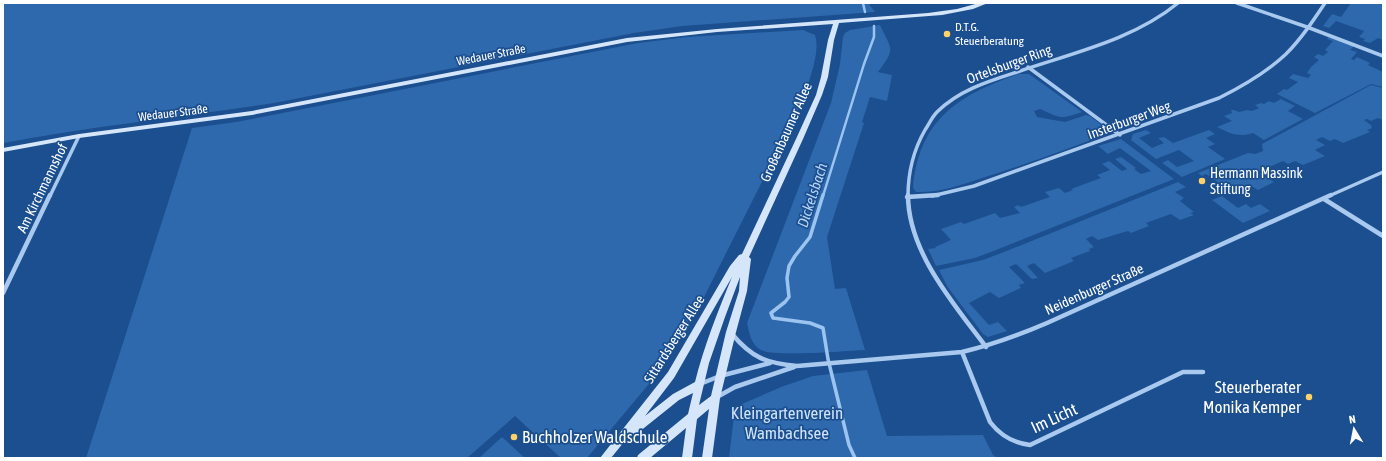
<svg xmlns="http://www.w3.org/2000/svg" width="1386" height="461" font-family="'Asap Condensed',sans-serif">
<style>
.green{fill:#2e69ad}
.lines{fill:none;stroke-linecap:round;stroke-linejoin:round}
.stream-far1{stroke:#9cc4f0;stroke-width:2.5}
.stream{stroke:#9cc4f0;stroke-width:3.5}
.street-far1{stroke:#a9c9ee;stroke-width:3.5}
.street{stroke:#a9c9ee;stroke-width:4.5}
.secondary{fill:#d6e6fa;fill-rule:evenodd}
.poi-dot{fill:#ffd166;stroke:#1b4f8f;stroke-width:1.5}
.labels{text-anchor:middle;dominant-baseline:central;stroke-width:3.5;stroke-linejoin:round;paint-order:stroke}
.far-poi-label{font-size:12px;fill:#fff;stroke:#1b4f8f;text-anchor:start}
.far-street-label{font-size:12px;fill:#fff;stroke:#1b4f8f}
.street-label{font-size:14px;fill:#fff;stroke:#1b4f8f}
.poi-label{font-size:14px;fill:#fff;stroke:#1b4f8f;text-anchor:start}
.water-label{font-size:15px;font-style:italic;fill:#b5d3f5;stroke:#1b4f8f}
.near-poi-label{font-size:17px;fill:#fff;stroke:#1b4f8f;text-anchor:end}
.near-park-label{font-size:17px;fill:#cfe3fa;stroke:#1b4f8f}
.near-street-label{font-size:17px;fill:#fff;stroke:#1b4f8f}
</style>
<rect width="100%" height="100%" fill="#1b4f8f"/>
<!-- green -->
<g class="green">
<path d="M3 3H868L875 12 682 26 634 33 274 103C183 117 93 126 3 143Z"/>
<polygon points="1351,3 1383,3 1383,40 1378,38 1370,43 1363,41 1365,39 1359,37 1364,31 1336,21 1329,28 1323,26 1332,14 1341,17"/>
<path d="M880 25C892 51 896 48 878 72L892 75 887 101 870 97 862 122 864 123 827 237 835 289 846 288 865 350C844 351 776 357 761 350 751 345 749 332 747 323L831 103 840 64 843 37 845 33 850 30Z"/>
<path d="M803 30 815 35C821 53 808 82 803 100L696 313 653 379 587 458H561L515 416 467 458H86L192 128 236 122 298 110 638 43 687 37Z"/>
<polygon points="1329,37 1354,46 1350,50 1357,52 1351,59 1354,60 1357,57 1370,63 1368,65 1383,72 1383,87 1371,84 1315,113 1277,94 1284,89 1287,90 1298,82 1289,78 1293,74 1308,78 1311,75 1307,73 1311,67 1319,60 1314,57 1318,54 1323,56 1328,52 1325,50 1333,41 1327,39"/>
<path d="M1019 74H1029L1082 112C1059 120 1061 118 1040 109L1034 111 1037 117 1065 122 1086 115 1090 116 1108 130V134C1066 149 1025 165 982 178 961 185 940 193 916 192L913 188C919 119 959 95 1019 74Z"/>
<polygon points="1371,85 1383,88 1383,120 1378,118 1371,121 1367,119 1364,120 1371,125 1372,128 1367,130 1370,132 1343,143 1335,139 1330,141 1322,137 1316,140 1325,145 1315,150 1325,156 1303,165 1295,161 1288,164 1283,161 1258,172 1274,182 1258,190 1251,186 1246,188 1243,186 1228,194 1224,191 1228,189 1206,174 1202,176 1198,173 1248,153 1255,154 1263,151 1262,144"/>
<path d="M1281 99 1295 106 1288 111 1303 119 1264 140 1253 133C1239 138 1229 133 1217 127L1232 121 1224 116 1232 113 1231 110H1234L1239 112 1247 110 1252 111 1259 108 1255 105 1261 103 1264 104 1269 101 1274 103Z"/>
<polygon points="1146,130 1151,133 1139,138 1152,148 1164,143 1158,138 1164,137 1173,143 1209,130 1215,134 1206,138 1215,144 1208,147 1225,159 1182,177 1162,163 1168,160 1177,167 1194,161 1179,150 1156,159 1131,140 1133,134"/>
<polygon points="1121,139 1174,179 991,252 975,258 936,266 928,249 936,248 935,247 951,240 941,229 961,222 964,224 995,213 1000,218 1020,213 1014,207 1018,205 1021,207 1050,197 1045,192 1059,188 1065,193 1073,190 1071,189 1101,178 1097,175 1110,170 1102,164 1109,161 1122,171 1127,169 1115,159 1121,157 1136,168 1134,169 1141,174 1151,171 1120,148 1108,154 1098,146"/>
<polygon points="1178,182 1186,187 1175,192 1184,198 1180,201 1194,212 1190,213 1194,215 1180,220 1171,214 1146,223 1149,226 1131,233 1128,231 1098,240 1092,236 1086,239 1094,247 1089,249 1090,251 1071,258 1074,261 1045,273 1034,263 1027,266 1038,278 1032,279 1016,264 1009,267 1025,283 1019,285 1021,288 999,298 990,292 969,303 989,325 998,322 1007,331 988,337 983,334 947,286 939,270 983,260 1004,252"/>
<polygon points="1222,196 1238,208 1246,204 1251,208 1260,204 1270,211 1243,223 1212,200"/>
<polygon points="867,370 887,436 983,435 993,455 998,458 729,458 735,407 781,387 813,376"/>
<polygon points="502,437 525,458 479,458"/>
</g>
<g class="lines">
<!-- stream-far1 -->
<g class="stream-far1">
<polyline points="863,3 865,12"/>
<polyline points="823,196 864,64 874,37 874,26"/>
</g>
<!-- stream -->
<polyline class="stream" points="823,195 810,237 795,256 789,266 787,278 789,297 785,302 771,313 773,318 810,323 823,328 828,359 849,445 855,458"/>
<!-- street-far1 -->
<g class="street-far1">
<polyline points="1237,3 1307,27 1383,56"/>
<polyline points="1028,67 1120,135"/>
<polyline points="50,196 79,136"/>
<path d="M908 196C908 172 913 151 925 130 929 124 932 117 937 112 959 90 989 81 1017 72 1072 53 1133 40 1178 3"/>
<path d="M932 196 974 186 1219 98C1243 86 1266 73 1286 54 1301 39 1313 21 1325 3"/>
<polyline points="1329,196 1383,172"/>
</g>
<!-- street -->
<g class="street">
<path d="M908 195C908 252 954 304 986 347"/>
<polyline points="907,197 938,195"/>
<polyline points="1324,199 1383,236"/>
<polyline points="3,293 50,195"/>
<path d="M732 334C752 358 766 363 797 366L962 352C992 345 1019 335 1047 323L1331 195"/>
<path d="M962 352 990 422C1000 435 1013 443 1030 445L1183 372H1203"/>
<polyline points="700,384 720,376 770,363"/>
<polyline points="717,397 735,387 794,367"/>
</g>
<!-- secondary -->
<path class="secondary" d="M979 3H988L973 9 942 15 839 23 834 40 828 77 822 95 803 139 749 257 751 259 747 291 736 332 720 398 712 458H702L709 409 697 419 692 458H682L686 428 650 458H637L638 455 688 414 693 393 679 400 634 436 628 437 611 458H600L668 372 730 266 739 255 742 254 796 139 816 95 821 77 828 40 833 24 717 32 627 42 252 115 79 138 3 152V148L79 134 252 111 627 38 717 29 928 13 957 9ZM732 277C718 311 704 346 695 382L673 394 645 416 674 378ZM740 277 739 291 726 332 711 396 699 405 709 363 725 317Z"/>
</g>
<!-- markers -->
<g class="poi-dot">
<circle cx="947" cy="34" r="4"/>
<circle cx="1202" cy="181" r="4"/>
<circle cx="1309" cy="397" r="4"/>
<circle cx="514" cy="437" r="4"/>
</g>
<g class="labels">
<!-- far-poi labels -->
<g class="far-poi-label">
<text x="955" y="27">D.T.G.<tspan x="955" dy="14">Steuerberatung</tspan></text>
</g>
<!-- far-street labels -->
<g class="far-street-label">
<text transform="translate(491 55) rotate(-11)">Wedauer Straße</text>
<text transform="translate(173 113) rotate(-7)">Wedauer Straße</text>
</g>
<!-- street labels -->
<g class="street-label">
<text transform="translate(1009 64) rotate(-20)">Ortelsburger Ring</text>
<text transform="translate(1129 120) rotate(-20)">Insterburger Weg</text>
<text transform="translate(786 132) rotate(-66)">Großenbaumer Allee</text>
<text transform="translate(42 188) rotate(-64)">Am Kirchmannshof</text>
<text transform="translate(1094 289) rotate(-24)">Neidenburger Straße</text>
<text transform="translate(674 339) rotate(-58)">Sittardsberger Allee</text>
</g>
<!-- poi labels -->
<g class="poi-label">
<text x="1210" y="173">Hermann Massink<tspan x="1210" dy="16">Stiftung</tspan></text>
</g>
<!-- water labels -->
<g class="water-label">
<text transform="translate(812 195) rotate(-72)">Dickelsbach</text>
</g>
<!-- near-poi labels -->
<g class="near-poi-label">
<text x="1301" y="387">Steuerberater<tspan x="1301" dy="20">Monika Kemper</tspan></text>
<text x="522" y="437" text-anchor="start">Buchholzer Waldschule</text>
</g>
<!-- near-park labels -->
<g class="near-park-label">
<text x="787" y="413">Kleingartenverein<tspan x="787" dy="20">Wambachsee</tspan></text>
</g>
<!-- near-street labels -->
<g class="near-street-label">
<text transform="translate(1054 418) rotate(-25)">Im Licht</text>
</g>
</g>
<!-- border -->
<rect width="1386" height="461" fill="none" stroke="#ffffff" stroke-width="8"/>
<!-- north arrow -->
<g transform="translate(1354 429) rotate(350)" stroke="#1b4f8f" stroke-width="3" paint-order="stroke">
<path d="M0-3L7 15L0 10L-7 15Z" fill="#ffffff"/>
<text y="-6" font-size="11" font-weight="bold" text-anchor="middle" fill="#ffffff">N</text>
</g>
</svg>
